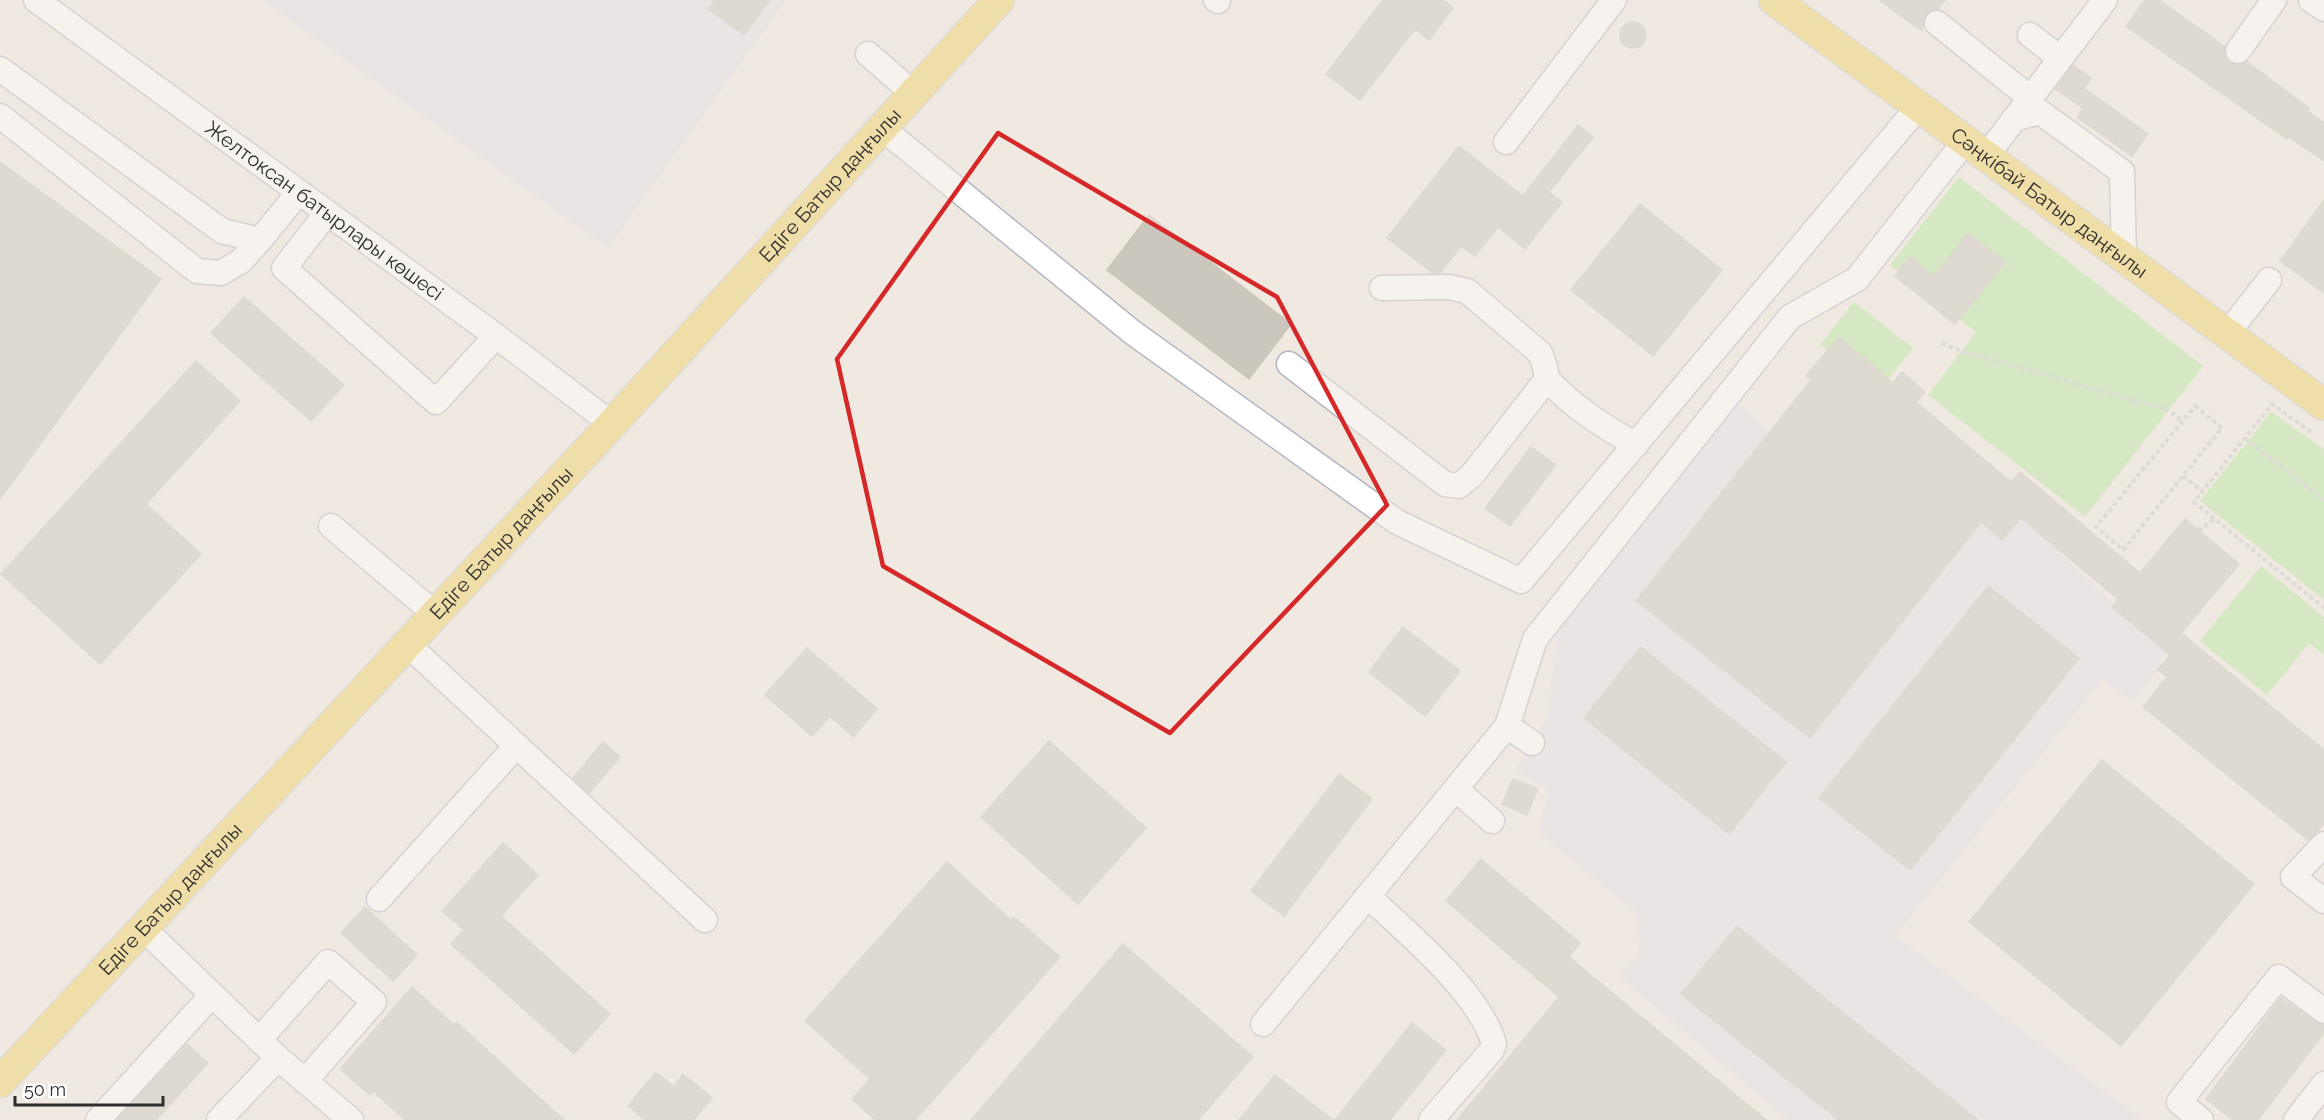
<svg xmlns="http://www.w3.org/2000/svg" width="2324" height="1120" font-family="Raleway,sans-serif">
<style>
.industrial{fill:#e3e1e8}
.green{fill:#b6e59e}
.building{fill:#cbc7bf;stroke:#cbc5ba;stroke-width:1.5}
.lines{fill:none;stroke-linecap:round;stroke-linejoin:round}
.minor-casing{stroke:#b4b7c1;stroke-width:27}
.major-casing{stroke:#c9c9c9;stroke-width:33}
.path{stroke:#c9c9c9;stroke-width:4;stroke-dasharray:4.5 3;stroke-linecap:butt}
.minor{stroke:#fff;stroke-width:24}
.major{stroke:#f2d163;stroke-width:30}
.marked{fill:none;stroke:#d62828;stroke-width:4.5;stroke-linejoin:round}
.labels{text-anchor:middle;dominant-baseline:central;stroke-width:5;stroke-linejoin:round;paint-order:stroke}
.street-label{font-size:20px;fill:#2e2e2e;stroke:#fff}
</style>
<rect width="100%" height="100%" fill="#efe9e1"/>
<!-- industrial -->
<g class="industrial">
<polygon points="262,0 786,0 608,248"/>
<polygon points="1737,404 1770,432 2000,498 2165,651 2158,670 2134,701 2102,680 1895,936 2143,1120 1788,1120 1619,976 1640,954 1636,912 1539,833 1548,791 1516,770 1548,717 1556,632"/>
</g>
<!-- green -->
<g class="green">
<polygon points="1959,177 2203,366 2085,517 1928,395 1976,332 1890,265"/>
<polygon points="1854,302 1913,348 1879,391 1820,345"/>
<polygon points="2271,412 2324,449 2324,600 2200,501"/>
<polygon points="2261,566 2324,617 2324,655 2309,643 2267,695 2200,641"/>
</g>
<!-- building -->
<g class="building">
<polygon points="715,0 770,0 744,35 708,9"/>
<polygon points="1383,0 1443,0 1453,8 1429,40 1415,29 1360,100 1326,74"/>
<polygon points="1879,0 1945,0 1938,9 1931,10 1926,15 1922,31"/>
<polygon points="2145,0 2159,0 2225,47 2225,56 2229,62 2237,65 2247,62 2309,108 2307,111 2324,123 2324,161 2289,137 2287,139 2126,26"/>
<circle cx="1633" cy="35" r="13"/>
<polygon points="2073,65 2091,78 2084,88 2148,134 2132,156 2077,117 2083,108 2056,89"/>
<polygon points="1578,125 1593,137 1549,192 1562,202 1525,249 1498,227 1475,256 1461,246 1440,273 1433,273 1387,238 1459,146 1523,196"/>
<polygon points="0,162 161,279 0,499"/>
<polygon points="2324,200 2324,293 2280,261"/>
<polygon points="1640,204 1722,270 1653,356 1571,290"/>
<polygon points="1149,215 1291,324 1249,379 1107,270"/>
<polygon points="1968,233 2005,262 1955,324 1895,276 1910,257 1934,276"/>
<polygon points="244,297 344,385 311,421 211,333"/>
<polygon points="1839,337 1893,383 1902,372 1925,392 1916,402 2011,482 2020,472 2140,573 2185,519 2239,564 2181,633 2324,750 2324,823 2317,832 2308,840 2143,707 2167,677 2158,670 2170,655 2112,607 2118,599 2021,518 2002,540 1981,522 1810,738 1636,601 1811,380 1806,376"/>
<polygon points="196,361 240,401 146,504 201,554 100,664 1,574"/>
<polygon points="1531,447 1556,465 1510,526 1485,508"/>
<polygon points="1988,586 2079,658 1910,870 1819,798"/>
<polygon points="1403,627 1460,671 1425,716 1369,672"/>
<polygon points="1641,647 1786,762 1729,834 1584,718"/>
<polygon points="807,648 877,709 853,737 830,716 812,736 765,695"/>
<polygon points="1049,741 1146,828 1078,904 981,817"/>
<polygon points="603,742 620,757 589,793 573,778"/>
<polygon points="2102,760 2254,884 2121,1046 1969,922"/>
<polygon points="1339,774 1372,799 1284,916 1251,891"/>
<polygon points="1513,779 1538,789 1527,815 1502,804"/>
<polygon points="503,843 538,875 501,916 610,1014 574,1054 451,944 464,930 442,911"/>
<polygon points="1481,859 1580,943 1569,957 1766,1120 1457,1120 1559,997 1446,901"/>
<polygon points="947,862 1011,920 1014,917 1060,957 915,1120 875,1120 852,1099 870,1079 805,1021"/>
<polygon points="365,907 417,955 393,981 341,933"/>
<polygon points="1737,926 1842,1012 1978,1120 1839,1120 1788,1080 1681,994"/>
<polygon points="1123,944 1253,1057 1198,1120 971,1120"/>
<polygon points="412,987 454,1025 456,1022 564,1120 405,1120 373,1091 370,1095 340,1069"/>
<polygon points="2281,998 2315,1022 2324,1025 2324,1033 2258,1120 2233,1120 2206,1099"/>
<polygon points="1412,1023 1446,1050 1390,1120 1335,1120"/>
<polygon points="187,1044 208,1063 156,1120 117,1120"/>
<polygon points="656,1072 674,1087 683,1074 712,1098 693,1120 645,1120 628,1106"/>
<polygon points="1275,1075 1333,1120 1239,1120"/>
</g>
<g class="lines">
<defs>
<g id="minor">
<path id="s1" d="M36 0 496 336 612 424"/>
<polyline points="1216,0 1218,1"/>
<polyline points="2311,0 2324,9"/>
<polyline points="1937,23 2030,98"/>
<polyline points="2030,35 2060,58"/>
<polyline points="2238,51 2274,0"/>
<polyline points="868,54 914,94"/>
<polyline points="0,69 222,231 260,240 299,192"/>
<polyline points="0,116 197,271 221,273 241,261 260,240"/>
<polyline points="2014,119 2040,112 2122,172 2124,257"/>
<polyline points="882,128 1132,332 1397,522 1521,581 1919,106"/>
<polyline points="1506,142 1614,0"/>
<polyline points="1987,155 2105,0"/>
<polyline points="327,213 284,268 436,402 496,336"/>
<polyline points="1382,288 1449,287 1467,291 1540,353 1545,367 1547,379"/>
<polyline points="2227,334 2269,280"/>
<path d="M1289 364 1445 484 1459 486 1472 475 1547 379C1573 407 1603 426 1636 445"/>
<polyline points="331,526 435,614"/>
<polyline points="407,644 705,920"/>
<polyline points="1507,726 1532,743"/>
<polyline points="1456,789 1492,821"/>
<polyline points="2324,844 2293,877 2324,901"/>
<path d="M1368 896C1407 933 1480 993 1494 1044L1492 1050 1431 1120"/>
<polyline points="379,899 516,746"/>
<polyline points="143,928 278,1058 351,1120"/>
<polyline points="1263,1024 1507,726 1535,639 1790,317 1857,279 1966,140"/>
<polyline points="259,1040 328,962 374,1002 305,1081"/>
<polyline points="98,1120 212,995"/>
<polyline points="219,1120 278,1058"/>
<polyline points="2201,1120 2179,1102 2279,977 2324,1011"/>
<polyline points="2296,1120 2324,1084"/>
</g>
<g id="major">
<path id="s2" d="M1774 0 2324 405"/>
<path id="s3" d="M0 1082 612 424 999 0"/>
</g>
</defs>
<!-- minor casing -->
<use href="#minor" class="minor-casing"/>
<!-- major casing -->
<use href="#major" class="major-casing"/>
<!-- path -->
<g class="path">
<polyline points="1942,343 1961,351 2168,410 2182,421"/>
<polygon points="2195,406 2222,428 2123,550 2096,527"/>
<polyline points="2311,432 2272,404 2194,502 2324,608"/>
<polyline points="2245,438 2324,500"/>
<polyline points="2183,476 2202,491"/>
<polyline points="2198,531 2215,519"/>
</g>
<!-- minor -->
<use href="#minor" class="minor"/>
<!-- major -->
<use href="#major" class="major"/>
</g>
<!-- marked area -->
<path d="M0 0H2324V1120H0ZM998 133 1277 297 1387 505 1170 733 883 566 837 359Z" fill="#efe9e1" fill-opacity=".55" fill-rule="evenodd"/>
<path class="marked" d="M998 133 1277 297 1387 505 1170 733 883 566 837 359Z"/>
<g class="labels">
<!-- street labels -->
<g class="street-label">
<text stroke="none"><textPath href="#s3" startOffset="1222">Едіге Батыр даңғылы</textPath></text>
<text stroke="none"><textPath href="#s2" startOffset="342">Сәңкібай Батыр даңғылы</textPath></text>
<text stroke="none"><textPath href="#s1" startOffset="357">Желтоксан батырлары көшесі</textPath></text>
<text stroke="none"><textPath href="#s3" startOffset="736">Едіге Батыр даңғылы</textPath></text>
<text stroke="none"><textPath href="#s3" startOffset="250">Едіге Батыр даңғылы</textPath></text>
</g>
</g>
<!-- scale -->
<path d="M15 1096v9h148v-9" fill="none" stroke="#2e2e2e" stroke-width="3"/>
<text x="24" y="1096" font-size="18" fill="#2e2e2e" stroke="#ffffff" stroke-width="4.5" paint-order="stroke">50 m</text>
</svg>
